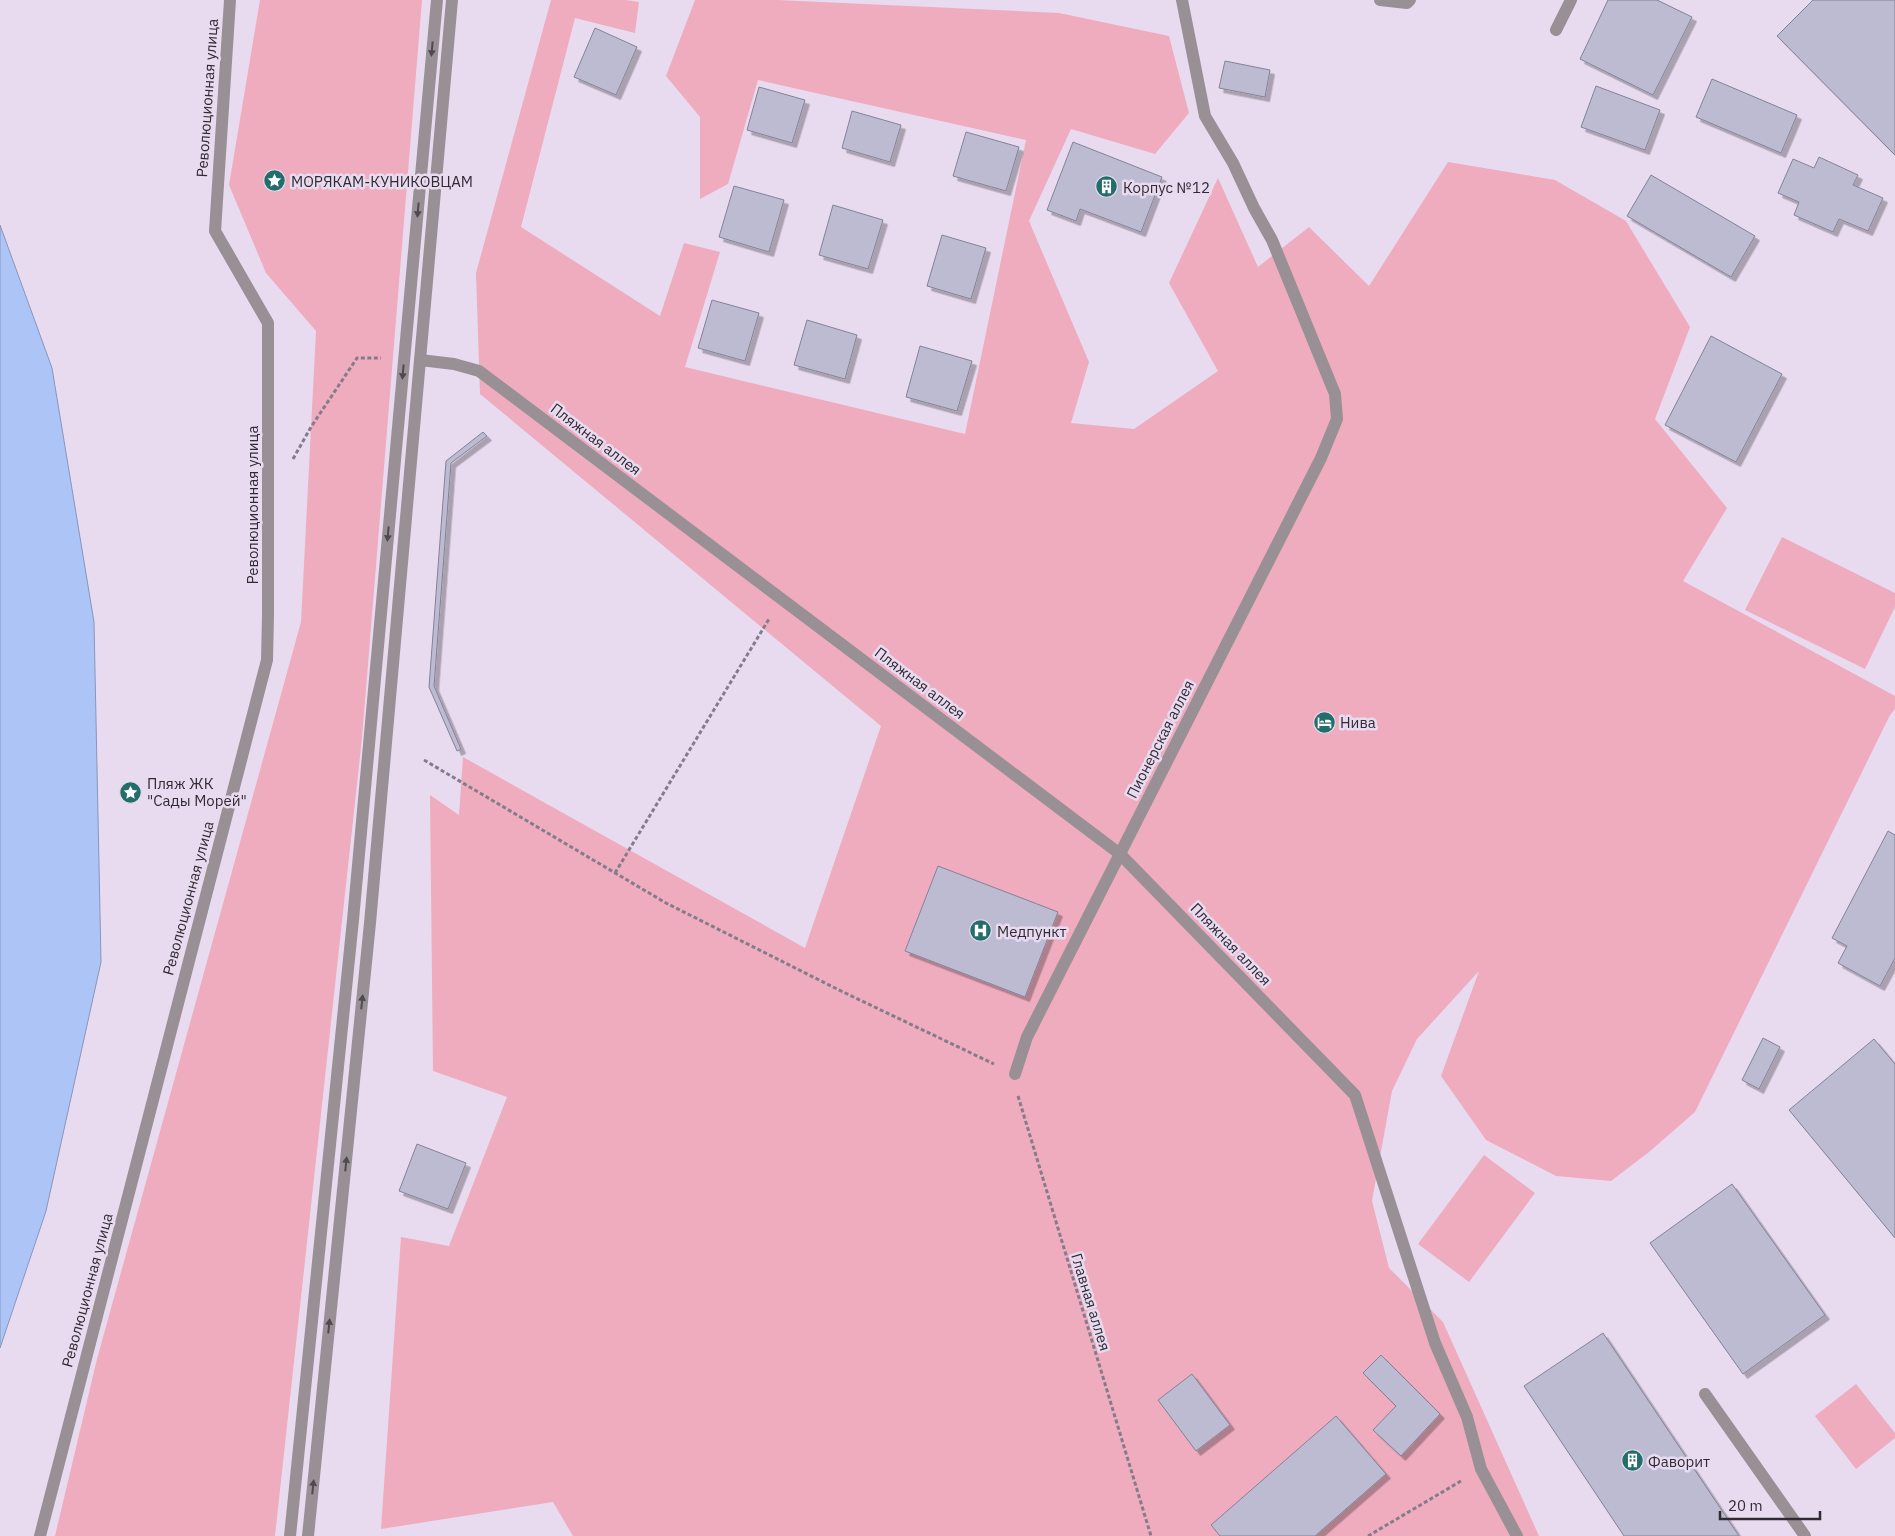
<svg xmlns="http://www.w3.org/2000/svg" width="1895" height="1536" font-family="'IBM Plex Sans',sans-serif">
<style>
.green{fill:#eeacbe}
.water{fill:#acc4f6;stroke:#8796bc}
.building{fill:#bcbbd1;stroke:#838297;filter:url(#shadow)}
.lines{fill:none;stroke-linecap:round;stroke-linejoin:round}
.path{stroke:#847c8a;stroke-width:3;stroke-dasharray:4 2.5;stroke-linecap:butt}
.service{stroke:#999096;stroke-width:12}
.pedestrian{stroke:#999096;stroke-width:12}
.minor{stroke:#999096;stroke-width:12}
.oneway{fill:#504951}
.labels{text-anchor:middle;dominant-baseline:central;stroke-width:5;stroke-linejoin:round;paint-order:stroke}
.street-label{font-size:15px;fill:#302b33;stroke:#e8dbf0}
.poi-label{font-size:15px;fill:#302b33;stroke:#e8dbf0;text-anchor:start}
</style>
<defs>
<filter id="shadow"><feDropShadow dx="4.5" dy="4.5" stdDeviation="0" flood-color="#0004"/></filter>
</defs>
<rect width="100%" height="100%" fill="#e8dbf0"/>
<!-- green -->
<g class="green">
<polygon points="260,0 422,0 362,738 275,1536 55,1536 97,1359 301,622 316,331 266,273 229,185"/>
<polygon points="551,0 626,0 639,2 635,33 575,18 521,227 660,316 684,243 720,252 685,367 965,434 1026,140 758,80 728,184 700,199 700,117 666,76 695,0 777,0 1059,13 1169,36 1189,113 1155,154 1071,129 1029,221 1089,362 1071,423 1134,429 1218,371 1169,283 1218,178 1258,267 1309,227 1369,286 1448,162 1555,180 1626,221 1690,327 1655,419 1727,508 1683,581 1895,696 1895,709 1890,715 1695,1112 1649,1152 1611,1181 1556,1176 1486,1140 1441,1076 1479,971 1417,1039 1392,1091 1372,1201 1389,1268 1443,1322 1539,1536 573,1536 553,1502 381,1529 401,1237 449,1246 507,1097 433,1071 430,795 459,815 463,757 805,948 881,726 480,394 476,273"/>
<polygon points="1782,537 1895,593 1895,607 1865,669 1745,610"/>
<polygon points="1484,1155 1535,1193 1469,1282 1418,1244"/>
<polygon points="1856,1384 1895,1433 1895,1438 1856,1469 1815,1416"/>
</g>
<!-- water -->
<polygon class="water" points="0,225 52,368 94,622 101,962 46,1211 0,1348"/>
<!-- building -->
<g class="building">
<polygon points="1608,0 1657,0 1692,17 1653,95 1580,59"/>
<polygon points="1813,0 1895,0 1895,155 1777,36"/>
<polygon points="595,28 637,47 616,95 574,77"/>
<polygon points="1225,61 1270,70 1265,97 1219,88"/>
<polygon points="1712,79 1797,115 1781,153 1696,117"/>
<polygon points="1596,86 1660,110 1645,150 1581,127"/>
<polygon points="759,87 805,100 792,143 747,130"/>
<polygon points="852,111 901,125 890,162 842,148"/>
<polygon points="966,132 1019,147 1006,191 953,176"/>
<polygon points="1073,142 1162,177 1141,232 1080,209 1076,221 1047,210"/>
<polygon points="1819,157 1858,175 1853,185 1883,198 1868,231 1839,219 1833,232 1794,215 1799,202 1778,193 1793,159 1814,168"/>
<polygon points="1651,175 1755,236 1731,277 1627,216"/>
<polygon points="734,186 784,200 769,252 719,237"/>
<polygon points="833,205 883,220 868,269 819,255"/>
<polygon points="942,235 986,248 971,299 927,286"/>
<polygon points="712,300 759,313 745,361 698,348"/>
<polygon points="807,320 857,335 845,379 794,365"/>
<polygon points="1711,336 1782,374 1736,462 1665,425"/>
<polygon points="920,346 972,361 957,411 906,397"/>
<polygon points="483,432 487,436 451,463 434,686 461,749 457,751 429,687 446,461"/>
<polygon points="1888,831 1895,835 1895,958 1880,986 1838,963 1847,946 1832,938"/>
<polygon points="938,866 1058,912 1025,997 905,951"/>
<polygon points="1763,1038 1780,1047 1759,1089 1742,1080"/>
<polygon points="1874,1039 1895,1064 1895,1238 1789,1110"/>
<polygon points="417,1144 466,1163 448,1209 399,1191"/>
<polygon points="1732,1184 1825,1315 1743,1374 1650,1243"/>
<polygon points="1603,1333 1739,1536 1624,1536 1524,1386"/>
<polygon points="1381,1355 1440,1414 1401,1456 1373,1430 1396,1406 1363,1373"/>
<polygon points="1192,1374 1230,1425 1196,1451 1158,1400"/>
<polygon points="1336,1416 1386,1474 1315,1536 1220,1536 1211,1525"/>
</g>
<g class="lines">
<!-- path -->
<g class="path">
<polyline points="293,459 311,427 357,358 381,358"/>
<polyline points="424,760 666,903 841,991 994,1064"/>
<polyline points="615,873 769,619"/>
<polyline points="1018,1096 1151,1536"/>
<polyline points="1368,1536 1461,1481"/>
</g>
<!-- service -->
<g class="service">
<polyline points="1380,0 1407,3 1410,0"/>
<polyline points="1556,30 1571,0"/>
<polyline points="420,360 454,364 479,371 1120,854 1355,1095 1435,1343 1467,1417 1481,1469 1517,1536"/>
<polyline points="1015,1074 1027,1037 1321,458 1337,419 1335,394 1272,240 1254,208 1233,163 1205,116 1182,0"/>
</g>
<!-- pedestrian -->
<polyline class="pedestrian" points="40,1536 267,660 268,615 268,323 215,231 230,0"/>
<!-- minor -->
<g class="minor">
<polyline points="1705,1394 1805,1536"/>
<polyline points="290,1536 353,920 437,0"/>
<polyline points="308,1536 370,923 452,0"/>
</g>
</g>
<!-- one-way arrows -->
<defs><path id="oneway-solid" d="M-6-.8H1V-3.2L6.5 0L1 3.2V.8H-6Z" transform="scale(1.25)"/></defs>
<g class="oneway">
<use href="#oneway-solid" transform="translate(432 49) rotate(95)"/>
<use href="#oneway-solid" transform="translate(418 210) rotate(95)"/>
<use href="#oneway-solid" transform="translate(403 372) rotate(95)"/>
<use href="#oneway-solid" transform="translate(388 534) rotate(95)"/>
<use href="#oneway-solid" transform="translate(362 1002) rotate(-84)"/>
<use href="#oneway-solid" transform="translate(346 1164) rotate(-84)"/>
<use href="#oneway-solid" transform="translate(329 1326) rotate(-84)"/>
<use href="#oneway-solid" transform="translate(313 1487) rotate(-84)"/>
</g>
<!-- icons -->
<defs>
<symbol id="sight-disc" viewBox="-11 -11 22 22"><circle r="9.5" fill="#236e6b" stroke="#e8dbf0"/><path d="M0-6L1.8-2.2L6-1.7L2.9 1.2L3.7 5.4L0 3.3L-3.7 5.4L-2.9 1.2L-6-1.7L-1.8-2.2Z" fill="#fff"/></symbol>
<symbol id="building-disc" viewBox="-11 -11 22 22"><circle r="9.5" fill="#236e6b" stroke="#e8dbf0"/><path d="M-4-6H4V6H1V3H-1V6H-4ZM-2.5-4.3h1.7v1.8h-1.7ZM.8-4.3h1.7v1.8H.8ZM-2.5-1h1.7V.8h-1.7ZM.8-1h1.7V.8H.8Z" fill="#fff"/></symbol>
<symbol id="hotel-disc" viewBox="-11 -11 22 22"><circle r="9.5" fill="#236e6b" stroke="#e8dbf0"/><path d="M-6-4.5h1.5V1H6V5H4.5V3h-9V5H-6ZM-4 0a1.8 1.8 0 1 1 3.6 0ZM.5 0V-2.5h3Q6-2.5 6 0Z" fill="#fff"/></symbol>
<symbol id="hospital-disc" viewBox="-11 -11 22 22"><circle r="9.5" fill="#236e6b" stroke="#e8dbf0"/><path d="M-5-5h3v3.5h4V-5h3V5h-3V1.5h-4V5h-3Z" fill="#fff"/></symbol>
</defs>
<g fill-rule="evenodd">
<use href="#sight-disc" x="262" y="168" width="25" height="25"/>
<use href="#building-disc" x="1094" y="174" width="25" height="25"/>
<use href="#hotel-disc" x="1312" y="710" width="25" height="25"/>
<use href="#sight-disc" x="118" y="780" width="25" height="25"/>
<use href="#hospital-disc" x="968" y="918" width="25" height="25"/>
<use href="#building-disc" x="1620" y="1448" width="25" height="25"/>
</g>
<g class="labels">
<!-- street labels -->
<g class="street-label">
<text transform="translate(207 98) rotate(-86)">Революционная улица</text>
<text transform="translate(596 439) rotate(37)">Пляжная аллея</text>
<text transform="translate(252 505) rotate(-90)">Революционная улица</text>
<text transform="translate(920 683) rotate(37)">Пляжная аллея</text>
<text transform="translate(1160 739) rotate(-63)">Пионерская аллея</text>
<text transform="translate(188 898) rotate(-75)">Революционная улица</text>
<text transform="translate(1231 944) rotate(46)">Пляжная аллея</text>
<text transform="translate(87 1290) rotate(-75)">Революционная улица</text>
<text transform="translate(1091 1302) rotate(73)">Главная аллея</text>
</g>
<!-- poi labels -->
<g class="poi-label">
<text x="291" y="181">МОРЯКАМ-КУНИКОВЦАМ</text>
<text x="1123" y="187">Корпус №12</text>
<text x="1340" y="722">Нива</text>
<text x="147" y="783">Пляж ЖК<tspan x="147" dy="17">"Сады Морей"</tspan></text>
<text x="997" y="931">Медпункт</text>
<text x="1648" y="1461">Фаворит</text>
</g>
</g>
<!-- scale -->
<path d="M1720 1511v8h100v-8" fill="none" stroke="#302b33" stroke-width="2.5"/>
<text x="1728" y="1511" font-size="15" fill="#302b33" stroke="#e8dbf0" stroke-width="4" paint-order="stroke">20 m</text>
</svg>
